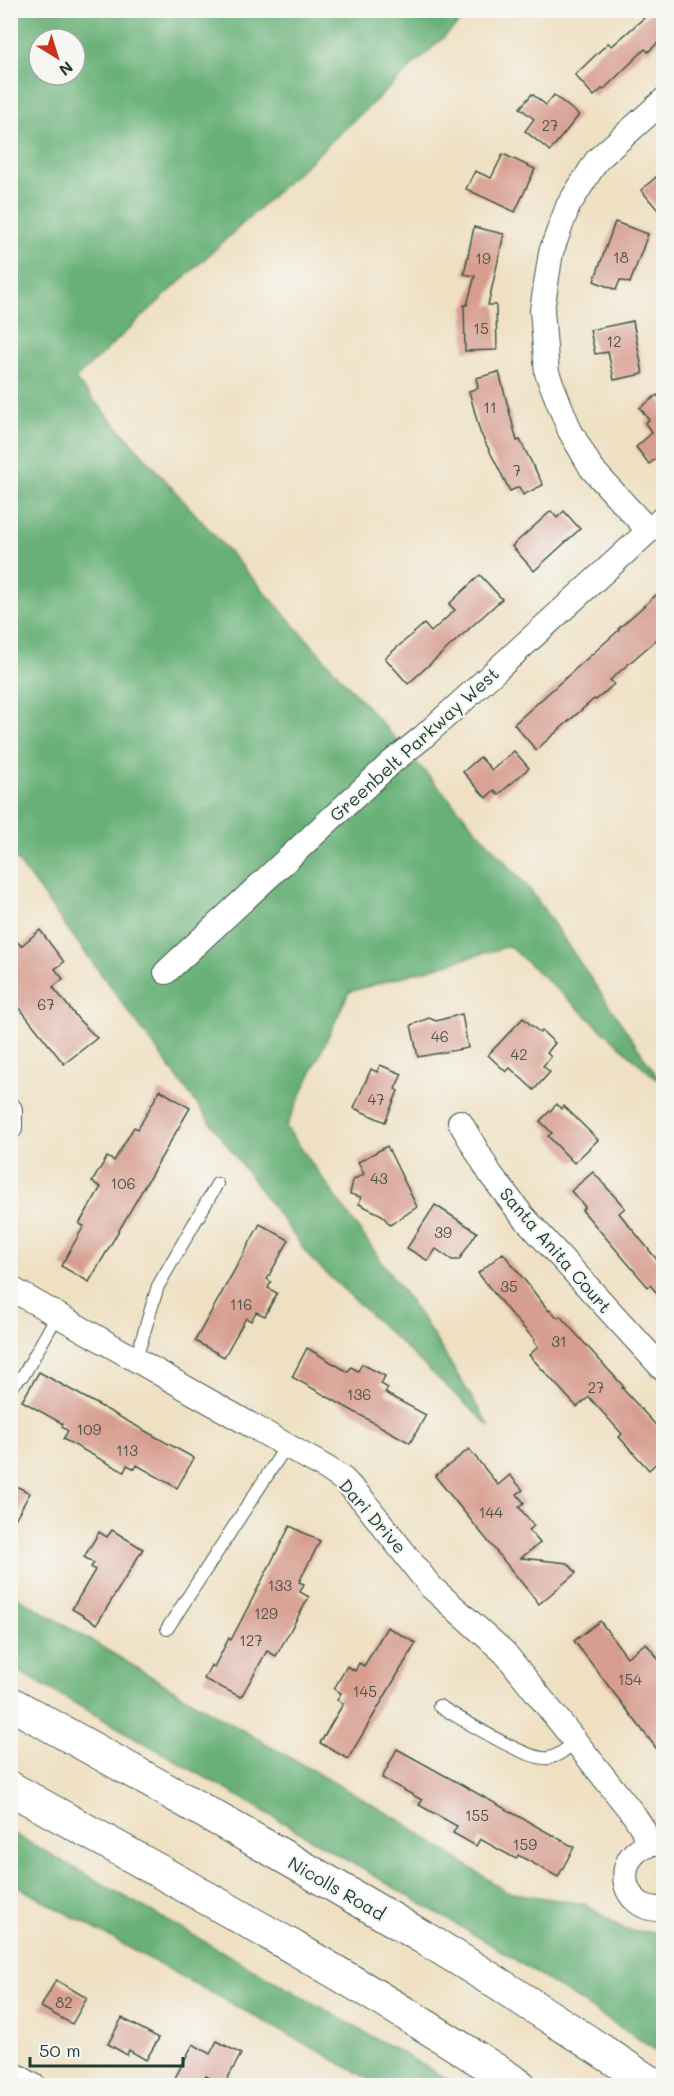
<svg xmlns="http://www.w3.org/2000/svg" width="674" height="2096" font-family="Mali,sans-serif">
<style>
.forest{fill:#68b077;stroke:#447656;stroke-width:1.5;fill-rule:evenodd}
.building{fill:#d79d8f}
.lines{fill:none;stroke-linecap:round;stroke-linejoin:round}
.lane-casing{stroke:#3e5549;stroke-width:14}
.street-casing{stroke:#3e5549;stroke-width:26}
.highway-casing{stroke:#3e5549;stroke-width:35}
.lane{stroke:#fff;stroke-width:12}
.street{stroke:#fff;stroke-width:24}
.highway{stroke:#fff;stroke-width:33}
.labels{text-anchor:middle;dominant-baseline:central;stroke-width:4.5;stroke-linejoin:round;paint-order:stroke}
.number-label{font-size:15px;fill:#4d554b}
.street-label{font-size:18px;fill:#1f3d34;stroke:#f6f6f2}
</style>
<rect width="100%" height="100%" fill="#f6f6f2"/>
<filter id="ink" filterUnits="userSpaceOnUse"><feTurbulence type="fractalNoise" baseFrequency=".0167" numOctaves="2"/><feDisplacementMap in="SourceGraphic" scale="12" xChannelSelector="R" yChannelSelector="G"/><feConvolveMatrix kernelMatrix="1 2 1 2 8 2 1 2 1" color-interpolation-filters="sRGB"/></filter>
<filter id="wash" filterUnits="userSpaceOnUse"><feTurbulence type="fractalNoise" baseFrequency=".008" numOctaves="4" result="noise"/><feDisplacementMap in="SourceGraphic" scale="24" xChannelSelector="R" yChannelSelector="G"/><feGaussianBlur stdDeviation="1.35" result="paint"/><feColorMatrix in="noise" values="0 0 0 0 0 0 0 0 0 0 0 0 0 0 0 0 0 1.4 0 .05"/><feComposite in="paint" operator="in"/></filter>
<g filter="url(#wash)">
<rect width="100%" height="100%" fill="#efe0c2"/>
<!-- forest -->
<g class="forest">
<path d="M10 11H472L75 379 532 892 663 1085 509 946 349 992 286 1127 424 1321 490 1427 312 1260 11 852ZM39 39H75V75H39Z"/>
<polygon points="11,1593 209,1711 401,1821 507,1892 584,1904 626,1930 663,1933 663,2055 497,1948 238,1796 11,1667"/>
<polygon points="10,1832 11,1832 458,2085 380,2085 11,1883"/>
</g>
<g id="blocks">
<!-- building -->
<g class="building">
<polygon points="653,10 663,10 663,38 648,52 645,49 603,90 602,89 594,96 575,75 608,43 612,46"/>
<polygon points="532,94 546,105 554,95 579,115 550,151 525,131 534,119 520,108"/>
<polygon points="503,154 535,169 515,212 466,189 475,171 491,178"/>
<polygon points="663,171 663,216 641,190"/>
<polygon points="615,222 648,234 630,283 620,280 616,290 594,281"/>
<polygon points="474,227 504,234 488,305 496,305 497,350 465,351 464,305 467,305 475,276 464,274"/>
<polygon points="633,321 643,374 614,380 608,352 595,354 590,330"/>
<polygon points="499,372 517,441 520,440 543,485 523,495 519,487 510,491 480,432 469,391 478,388 476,378"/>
<polygon points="657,395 663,403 663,453 649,464 636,447 652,433 645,423 649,420 640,408"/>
<polygon points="551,511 557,518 564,511 580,529 534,571 512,546"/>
<polygon points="480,575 502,599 408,684 385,658 424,624 431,632 455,610 449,604"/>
<polygon points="656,595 663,603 663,634 610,680 614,684 596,700 594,699 536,750 514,724 619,630 618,629"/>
<polygon points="514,751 529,768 498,795 494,790 486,798 463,772 480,757 492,770"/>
<polygon points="40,930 64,962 55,969 63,979 53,987 79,1020 97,1038 64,1064 10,996 10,933 21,946"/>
<polygon points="462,1014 468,1048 418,1057 411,1025 429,1018 436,1021"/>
<polygon points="523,1018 540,1033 542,1031 555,1043 547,1053 551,1057 543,1066 550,1072 534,1090 510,1068 506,1072 488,1055"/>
<polygon points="380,1065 402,1074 395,1089 398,1091 385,1122 354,1108 371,1069 377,1072"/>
<polygon points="160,1090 190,1108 89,1282 61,1266 84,1226 79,1224 101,1187 92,1182 107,1157 114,1161 134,1127 138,1129"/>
<polygon points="557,1104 561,1109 564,1106 598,1140 574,1163 548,1136 552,1133 540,1121"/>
<polygon points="387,1146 417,1207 390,1225 382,1215 359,1204 361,1197 350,1194 353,1180 364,1174 358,1162"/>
<polygon points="593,1172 625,1208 619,1213 663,1267 663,1300 650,1285 648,1287 582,1210 585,1207 571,1191"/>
<polygon points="435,1205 477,1232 459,1260 452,1260 436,1249 428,1261 407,1248"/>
<polygon points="260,1224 289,1240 267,1279 271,1282 268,1288 277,1293 265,1316 256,1312 251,1321 246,1318 224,1357 195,1341"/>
<polygon points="503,1253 549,1311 550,1310 558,1318 560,1316 624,1387 622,1388 663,1433 663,1457 649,1470 619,1437 622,1434 589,1397 577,1407 529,1355 538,1347 534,1342 535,1340 509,1312 478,1273"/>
<polygon points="307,1348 348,1372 351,1367 358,1371 362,1364 385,1376 381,1384 388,1388 385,1393 426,1415 410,1443 292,1377"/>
<polygon points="39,1372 194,1458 177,1488 137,1465 135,1469 127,1465 124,1472 63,1439 68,1431 62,1427 63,1424 22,1401"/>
<polygon points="469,1449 498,1485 510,1475 523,1490 517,1494 524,1503 519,1507 534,1526 529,1530 540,1543 521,1558 568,1563 576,1573 539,1604 435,1476"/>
<polygon points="10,1483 30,1493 10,1528"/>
<polygon points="290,1526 320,1541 299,1582 304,1584 300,1592 309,1597 276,1656 267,1651 241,1697 204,1679 211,1665 214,1667 229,1638 231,1640"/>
<polygon points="112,1530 143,1549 97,1624 72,1609 95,1570 91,1567 94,1563 84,1557 99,1532 107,1537"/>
<polygon points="600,1621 627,1657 646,1643 663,1665 663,1757 574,1641"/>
<polygon points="387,1627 416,1643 348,1759 320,1743 343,1704 337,1700 341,1693 334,1689 347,1666 355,1671 359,1663 364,1666"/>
<polygon points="397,1749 574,1847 558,1877 518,1855 516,1859 480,1839 476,1846 453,1833 457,1826 419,1805 422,1800 382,1778"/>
<polygon points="56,1980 87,1998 72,2024 41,2007"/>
<polygon points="122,2018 159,2038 146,2060 129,2050 127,2055 108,2044"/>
<polygon points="217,2041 241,2054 224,2085 206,2076 201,2085 185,2085 174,2080 193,2044 210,2054"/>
</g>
</g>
</g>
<g filter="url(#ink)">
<use href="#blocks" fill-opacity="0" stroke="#3e5549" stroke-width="1.5"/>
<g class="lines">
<defs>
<g id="lane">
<polyline points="136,1359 158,1286 217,1184"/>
<polyline points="10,1387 24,1374 58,1314"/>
<polyline points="167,1629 287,1445"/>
<path d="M439 1706C461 1718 527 1761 548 1758 560 1756 567 1748 575 1741"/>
</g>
<g id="street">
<polyline points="648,530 592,469 570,431 547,373 542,310 551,252 568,206 597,160 664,100"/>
<polyline points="166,972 392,762 422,738 664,517"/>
<polyline points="10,1110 10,1128"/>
<polyline points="460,1122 491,1175 521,1214 664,1370"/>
<polyline points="10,1288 328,1469 344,1480 362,1499 430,1586 505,1653 634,1815 643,1829 647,1845"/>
<path d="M663 1844C613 1840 612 1912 664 1909"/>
<polyline points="10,2072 34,2086"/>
</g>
<g id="highway">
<path d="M10 1703C151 1781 291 1859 429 1941 506 1987 581 2037 655 2086"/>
<path d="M10 1788C182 1884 355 1978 520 2086"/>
</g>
</defs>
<!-- lane casing -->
<use href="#lane" class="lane-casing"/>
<!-- street casing -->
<use href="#street" class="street-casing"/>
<!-- highway casing -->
<use href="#highway" class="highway-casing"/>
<!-- lane -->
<use href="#lane" class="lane"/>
<!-- street -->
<use href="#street" class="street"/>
<!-- highway -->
<use href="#highway" class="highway"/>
</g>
</g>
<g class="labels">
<!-- number labels -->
<g class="number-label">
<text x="550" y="125">27</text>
<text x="621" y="257">18</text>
<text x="483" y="258">19</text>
<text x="481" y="328">15</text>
<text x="614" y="341">12</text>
<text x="490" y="407">11</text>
<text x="517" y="470">7</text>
<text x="46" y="1004">67</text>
<text x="440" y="1036">46</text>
<text x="519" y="1054">42</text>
<text x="376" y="1099">47</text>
<text x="379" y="1178">43</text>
<text x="123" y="1183">106</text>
<text x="443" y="1232">39</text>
<text x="509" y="1286">35</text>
<text x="241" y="1304">116</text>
<text x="559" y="1341">31</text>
<text x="596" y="1387">27</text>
<text x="359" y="1394">136</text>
<text x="89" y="1429">109</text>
<text x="127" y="1450">113</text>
<text x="491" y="1512">144</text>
<text x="280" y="1585">133</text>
<text x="266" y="1613">129</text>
<text x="251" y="1640">127</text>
<text x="630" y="1679">154</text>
<text x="365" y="1691">145</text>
<text x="477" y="1815">155</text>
<text x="525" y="1844">159</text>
<text x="64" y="2002">82</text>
</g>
<!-- street labels -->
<g class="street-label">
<text transform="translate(414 744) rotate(-42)">Greenbelt Parkway West</text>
<text transform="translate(556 1250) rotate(49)">Santa Anita Court</text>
<text transform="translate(373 1516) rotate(49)">Dari Drive</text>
<text transform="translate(337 1888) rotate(30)">Nicolls Road</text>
</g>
</g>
<!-- margin -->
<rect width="674" height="2096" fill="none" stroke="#f6f6f2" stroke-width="36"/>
<!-- north arrow -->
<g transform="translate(57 57) rotate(142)"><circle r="28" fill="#f6f6f2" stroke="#a0aca6" stroke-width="1.5"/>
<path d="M0-4.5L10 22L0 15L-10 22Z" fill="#c8321e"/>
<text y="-9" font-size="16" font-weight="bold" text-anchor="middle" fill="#1f3d34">N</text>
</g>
<!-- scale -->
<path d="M30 2057v9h153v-9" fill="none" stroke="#1f3d34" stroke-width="3"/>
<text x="39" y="2057" font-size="18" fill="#1f3d34" stroke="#f6f6f2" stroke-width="4.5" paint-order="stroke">50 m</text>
</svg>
